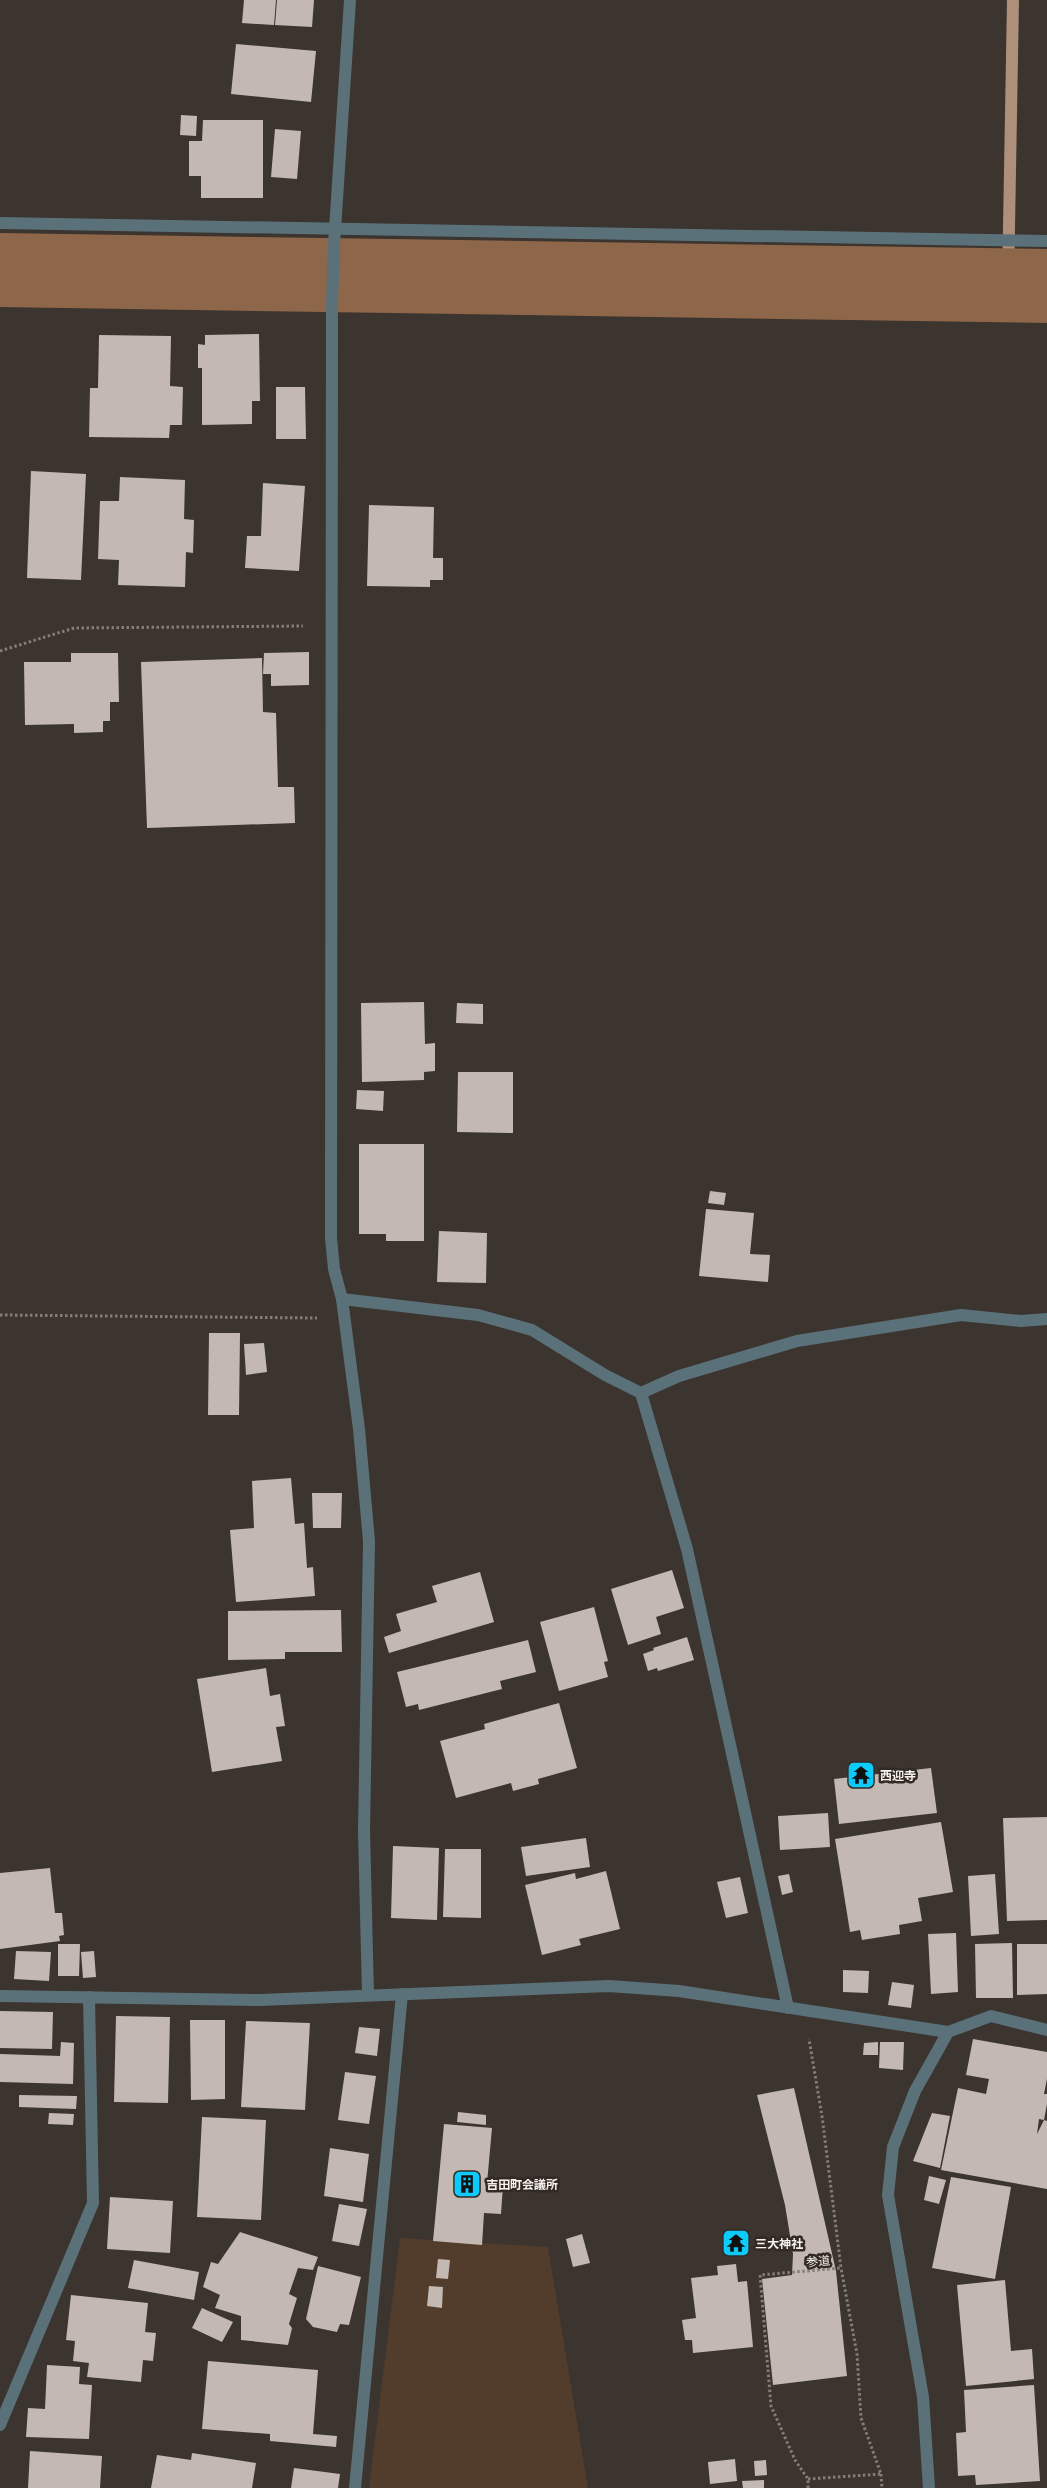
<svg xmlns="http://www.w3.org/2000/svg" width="1047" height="2488" font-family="'IBM Plex Sans','Noto Sans JP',sans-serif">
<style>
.green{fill:#523c2c}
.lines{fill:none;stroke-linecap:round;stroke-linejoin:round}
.stream{stroke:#ae907a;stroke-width:12}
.river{stroke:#8e6649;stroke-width:74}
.building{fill:#c3b9b2}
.path{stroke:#847c77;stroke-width:3;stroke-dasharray:2.5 2.5;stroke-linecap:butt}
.minor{stroke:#5a7179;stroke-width:12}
.labels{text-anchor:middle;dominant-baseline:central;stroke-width:5;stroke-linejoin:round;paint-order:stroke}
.poi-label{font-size:12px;font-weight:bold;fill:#f7f1ed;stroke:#322a24;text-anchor:start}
.street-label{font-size:12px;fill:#f7f1ed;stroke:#322a24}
</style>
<rect width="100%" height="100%" fill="#3c342e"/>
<!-- green -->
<polygon class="green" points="400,2238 548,2247 588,2488 369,2488"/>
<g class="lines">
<!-- stream -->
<polyline class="stream" points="1008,285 1013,0"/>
<!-- river -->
<polyline class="river" points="0,270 1047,286"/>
</g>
<!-- building -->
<g class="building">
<polygon points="244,0 276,0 274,25 242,23"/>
<polygon points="277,0 314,0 312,27 275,25"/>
<polygon points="236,44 316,51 311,102 231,94"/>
<polygon points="181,115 197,116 196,136 180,135"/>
<polygon points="203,120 263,120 263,198 201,198 201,176 189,176 189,141 202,141"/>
<polygon points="275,129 301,131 297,179 271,177"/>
<polygon points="259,334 260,401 252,401 252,424 202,425 202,368 198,368 198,344 205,345 205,335"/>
<polygon points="99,335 171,336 170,386 183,387 182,425 170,425 169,438 89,437 90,388 98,388"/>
<polygon points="276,387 305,387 306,439 276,439"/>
<polygon points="31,471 86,474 81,580 27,578"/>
<polygon points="120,477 185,480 184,519 194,520 193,553 186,552 185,587 118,585 119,560 98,559 100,501 119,501"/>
<polygon points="263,483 305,486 299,571 245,568 247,536 261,536"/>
<polygon points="369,505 434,507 433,558 443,558 443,580 430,580 430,587 367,586"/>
<polygon points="309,652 309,685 271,686 271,674 263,674 264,653"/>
<polygon points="71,653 118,653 119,702 110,702 110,721 103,721 103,732 74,733 74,724 25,725 24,662 71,662"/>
<polygon points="262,658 263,712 276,713 278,787 294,787 295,823 147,828 141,662"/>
<polygon points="424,1002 425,1044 435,1043 435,1071 424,1072 424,1080 362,1082 361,1003"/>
<polygon points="457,1003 483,1004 483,1024 456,1023"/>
<polygon points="458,1072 513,1072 513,1133 457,1132"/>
<polygon points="357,1090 384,1091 383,1111 356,1109"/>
<polygon points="359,1144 424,1144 424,1241 386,1241 386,1234 359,1234"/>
<polygon points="710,1191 726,1193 724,1205 708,1203"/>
<polygon points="706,1209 754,1213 750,1254 770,1255 768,1282 699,1276"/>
<polygon points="439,1231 487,1233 486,1283 437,1282"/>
<polygon points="209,1333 240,1333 239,1415 208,1415"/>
<polygon points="264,1343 267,1372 246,1375 244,1344"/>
<polygon points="291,1478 295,1524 304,1523 307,1568 313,1567 315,1596 236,1602 230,1530 254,1528 252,1481"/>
<polygon points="312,1493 342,1493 341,1528 313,1528"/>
<polygon points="672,1570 684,1608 656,1617 661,1634 628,1645 611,1589"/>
<polygon points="480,1572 494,1622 389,1653 384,1637 401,1631 396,1614 437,1602 432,1586"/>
<polygon points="594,1607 608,1661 604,1662 608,1677 559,1691 540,1622"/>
<polygon points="341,1610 342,1652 285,1652 285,1659 228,1660 228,1611"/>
<polygon points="687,1637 694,1660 658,1671 657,1668 648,1671 643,1654 654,1650 653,1648"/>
<polygon points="528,1640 536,1672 500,1681 502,1689 419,1710 418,1704 406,1707 397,1672"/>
<polygon points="266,1668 270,1696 280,1694 285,1726 276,1727 282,1761 212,1772 197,1679"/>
<polygon points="559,1703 577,1768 538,1779 539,1784 513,1791 511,1783 456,1798 440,1741 485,1729 484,1724"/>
<polygon points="931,1768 937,1813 839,1824 834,1779"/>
<polygon points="828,1813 830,1847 780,1850 778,1816"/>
<polygon points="1047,1817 1047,1920 1007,1921 1003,1818"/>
<polygon points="941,1822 953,1892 918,1898 922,1921 899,1925 900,1934 862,1940 860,1930 850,1932 835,1839"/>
<polygon points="586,1838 590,1867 526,1876 521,1847"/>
<polygon points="393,1846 439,1848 437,1920 391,1918"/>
<polygon points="445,1849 481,1849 481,1918 443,1917"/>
<polygon points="50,1868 55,1913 62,1913 64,1935 59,1936 60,1941 0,1949 0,1873"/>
<polygon points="606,1871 620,1929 579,1939 581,1945 542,1955 525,1885 575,1873 576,1879"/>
<polygon points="789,1874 793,1892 782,1895 778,1876"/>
<polygon points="995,1874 999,1934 971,1936 968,1876"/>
<polygon points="740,1877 748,1913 726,1918 717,1882"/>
<polygon points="956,1933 958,1992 931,1994 928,1934"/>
<polygon points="1012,1943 1013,1998 976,1998 975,1944"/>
<polygon points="58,1944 80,1944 79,1976 58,1976"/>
<polygon points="1017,1944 1047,1944 1047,1994 1017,1995"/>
<polygon points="16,1951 51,1952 49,1981 14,1979"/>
<polygon points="94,1951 96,1977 83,1978 81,1952"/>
<polygon points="843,1970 869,1971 868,1993 843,1992"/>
<polygon points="892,1982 914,1985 911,2008 888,2005"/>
<polygon points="0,2011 53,2012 52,2049 0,2048"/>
<polygon points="116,2016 170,2017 168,2103 114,2102"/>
<polygon points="190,2020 225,2020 225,2099 191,2100"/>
<polygon points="246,2021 310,2023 305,2110 241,2107"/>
<polygon points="359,2027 380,2029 377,2056 355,2053"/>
<polygon points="973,2039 1047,2052 1047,2079 1044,2094 1047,2094 1047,2104 1044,2120 1039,2119 1037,2134 1044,2120 1047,2121 1047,2189 941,2170 958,2088 986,2094 989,2079 966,2075"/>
<polygon points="61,2042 74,2043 73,2084 0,2082 0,2054 60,2056"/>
<polygon points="878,2042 878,2055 863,2055 864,2043"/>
<polygon points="880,2042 904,2042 903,2070 879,2068"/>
<polygon points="345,2072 376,2076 369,2124 338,2120"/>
<polygon points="794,2088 836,2271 847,2376 773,2385 762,2279 792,2275 793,2254 785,2205 757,2095"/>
<polygon points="19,2095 77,2096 76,2109 19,2107"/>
<polygon points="458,2112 486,2115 486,2125 457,2122"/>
<polygon points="49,2113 74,2114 73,2125 48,2124"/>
<polygon points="932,2113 950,2116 940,2168 913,2161"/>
<polygon points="202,2117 266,2120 261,2220 197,2217"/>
<polygon points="444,2124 492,2128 487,2183 503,2185 501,2214 484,2213 482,2245 433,2241"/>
<polygon points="330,2148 369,2154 363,2202 324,2196"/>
<polygon points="929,2176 946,2180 939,2204 924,2200"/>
<polygon points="951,2177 1011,2187 995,2279 932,2268"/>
<polygon points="110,2197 173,2201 170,2253 107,2249"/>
<polygon points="339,2204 367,2209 359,2246 332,2241"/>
<polygon points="240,2232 318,2257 313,2270 298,2268 289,2294 297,2298 289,2324 292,2328 288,2345 241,2340 241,2316 215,2308 220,2295 203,2287 211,2262 218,2264"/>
<polygon points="582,2234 590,2263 573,2267 566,2239"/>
<polygon points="438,2259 450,2260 448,2279 436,2278"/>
<polygon points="134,2260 199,2272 194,2300 128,2288"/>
<polygon points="736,2264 738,2282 747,2281 753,2347 693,2353 692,2340 685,2340 682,2320 696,2318 691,2278 718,2275 717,2266"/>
<polygon points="318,2266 361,2277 349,2325 340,2324 337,2332 313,2327 306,2319"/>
<polygon points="1005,2280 1011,2351 1032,2349 1034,2379 966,2386 957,2285"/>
<polygon points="429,2286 443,2287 442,2308 427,2306"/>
<polygon points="71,2295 148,2303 145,2332 156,2333 153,2361 143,2360 141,2382 87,2377 89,2363 73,2361 75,2341 66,2340"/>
<polygon points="202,2308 233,2322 222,2342 192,2328"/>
<polygon points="208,2361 318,2370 313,2434 337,2436 336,2447 270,2441 270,2434 202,2429"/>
<polygon points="47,2365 80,2367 79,2384 92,2385 89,2439 26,2437 28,2408 45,2409"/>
<polygon points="1034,2385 1040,2481 976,2485 975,2475 958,2476 956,2433 966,2432 964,2390"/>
<polygon points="30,2451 102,2456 100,2488 28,2488"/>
<polygon points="192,2453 256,2463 252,2488 151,2488 157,2455 191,2460"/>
<polygon points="735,2459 737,2481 710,2484 708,2462"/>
<polygon points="766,2460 767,2475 755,2476 754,2461"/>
<polygon points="294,2468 340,2474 338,2488 291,2488"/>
<polygon points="764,2480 764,2488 743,2488 742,2481"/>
</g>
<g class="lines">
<!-- path -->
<g class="path">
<polyline points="0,651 74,628 303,626"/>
<polyline points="0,1315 317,1318"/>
<polyline points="881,2474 882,2488"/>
<polyline points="808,2479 881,2474 861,2418 857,2354 841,2268"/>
<polyline points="808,2488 808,2479 795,2460 771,2406 760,2275 841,2268 822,2116 809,2039"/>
</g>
<!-- minor -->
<g class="minor">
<polyline points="350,0 334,245 332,304 331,1238 334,1269 342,1299 359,1429 369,1541 364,1831 368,1995"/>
<polyline points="0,223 1047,241"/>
<polyline points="342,1299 478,1315 532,1330 605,1375 641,1393 679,1376 797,1341 961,1315 1021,1321 1047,1319"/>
<polyline points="641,1393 687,1549 788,2008"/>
<polyline points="0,1996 260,2000 609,1986 679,1991 948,2032 991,2016 1047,2030"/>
<polyline points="0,2425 93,2203 89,1997"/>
<polyline points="355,2488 402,1994"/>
<polyline points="929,2488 923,2397 888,2195 893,2147 915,2091 948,2032"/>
</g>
</g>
<!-- icons -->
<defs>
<symbol id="temple-square" viewBox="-11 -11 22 22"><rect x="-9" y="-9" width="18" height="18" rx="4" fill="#0ccafa" stroke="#322a24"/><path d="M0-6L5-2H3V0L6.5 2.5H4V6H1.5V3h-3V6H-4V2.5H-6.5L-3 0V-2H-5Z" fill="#111"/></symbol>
<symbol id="building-square" viewBox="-11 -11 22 22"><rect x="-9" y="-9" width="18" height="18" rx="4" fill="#0ccafa" stroke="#322a24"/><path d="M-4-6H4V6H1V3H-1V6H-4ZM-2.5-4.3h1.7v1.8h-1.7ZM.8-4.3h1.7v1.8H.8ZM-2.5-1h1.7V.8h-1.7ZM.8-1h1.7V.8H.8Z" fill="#111"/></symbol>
</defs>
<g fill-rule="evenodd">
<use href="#temple-square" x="845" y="1759" width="32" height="32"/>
<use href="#building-square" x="451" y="2168" width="32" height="32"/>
<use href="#temple-square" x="720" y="2227" width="32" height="32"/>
</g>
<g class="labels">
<!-- poi labels -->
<g class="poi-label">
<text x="880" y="1775">西迎寺</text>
<text x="486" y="2184">吉田町会議所</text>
<text x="755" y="2243">三大神社</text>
</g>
<!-- street labels -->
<g class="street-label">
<text transform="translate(818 2261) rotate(-5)">参道</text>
</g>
</g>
</svg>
